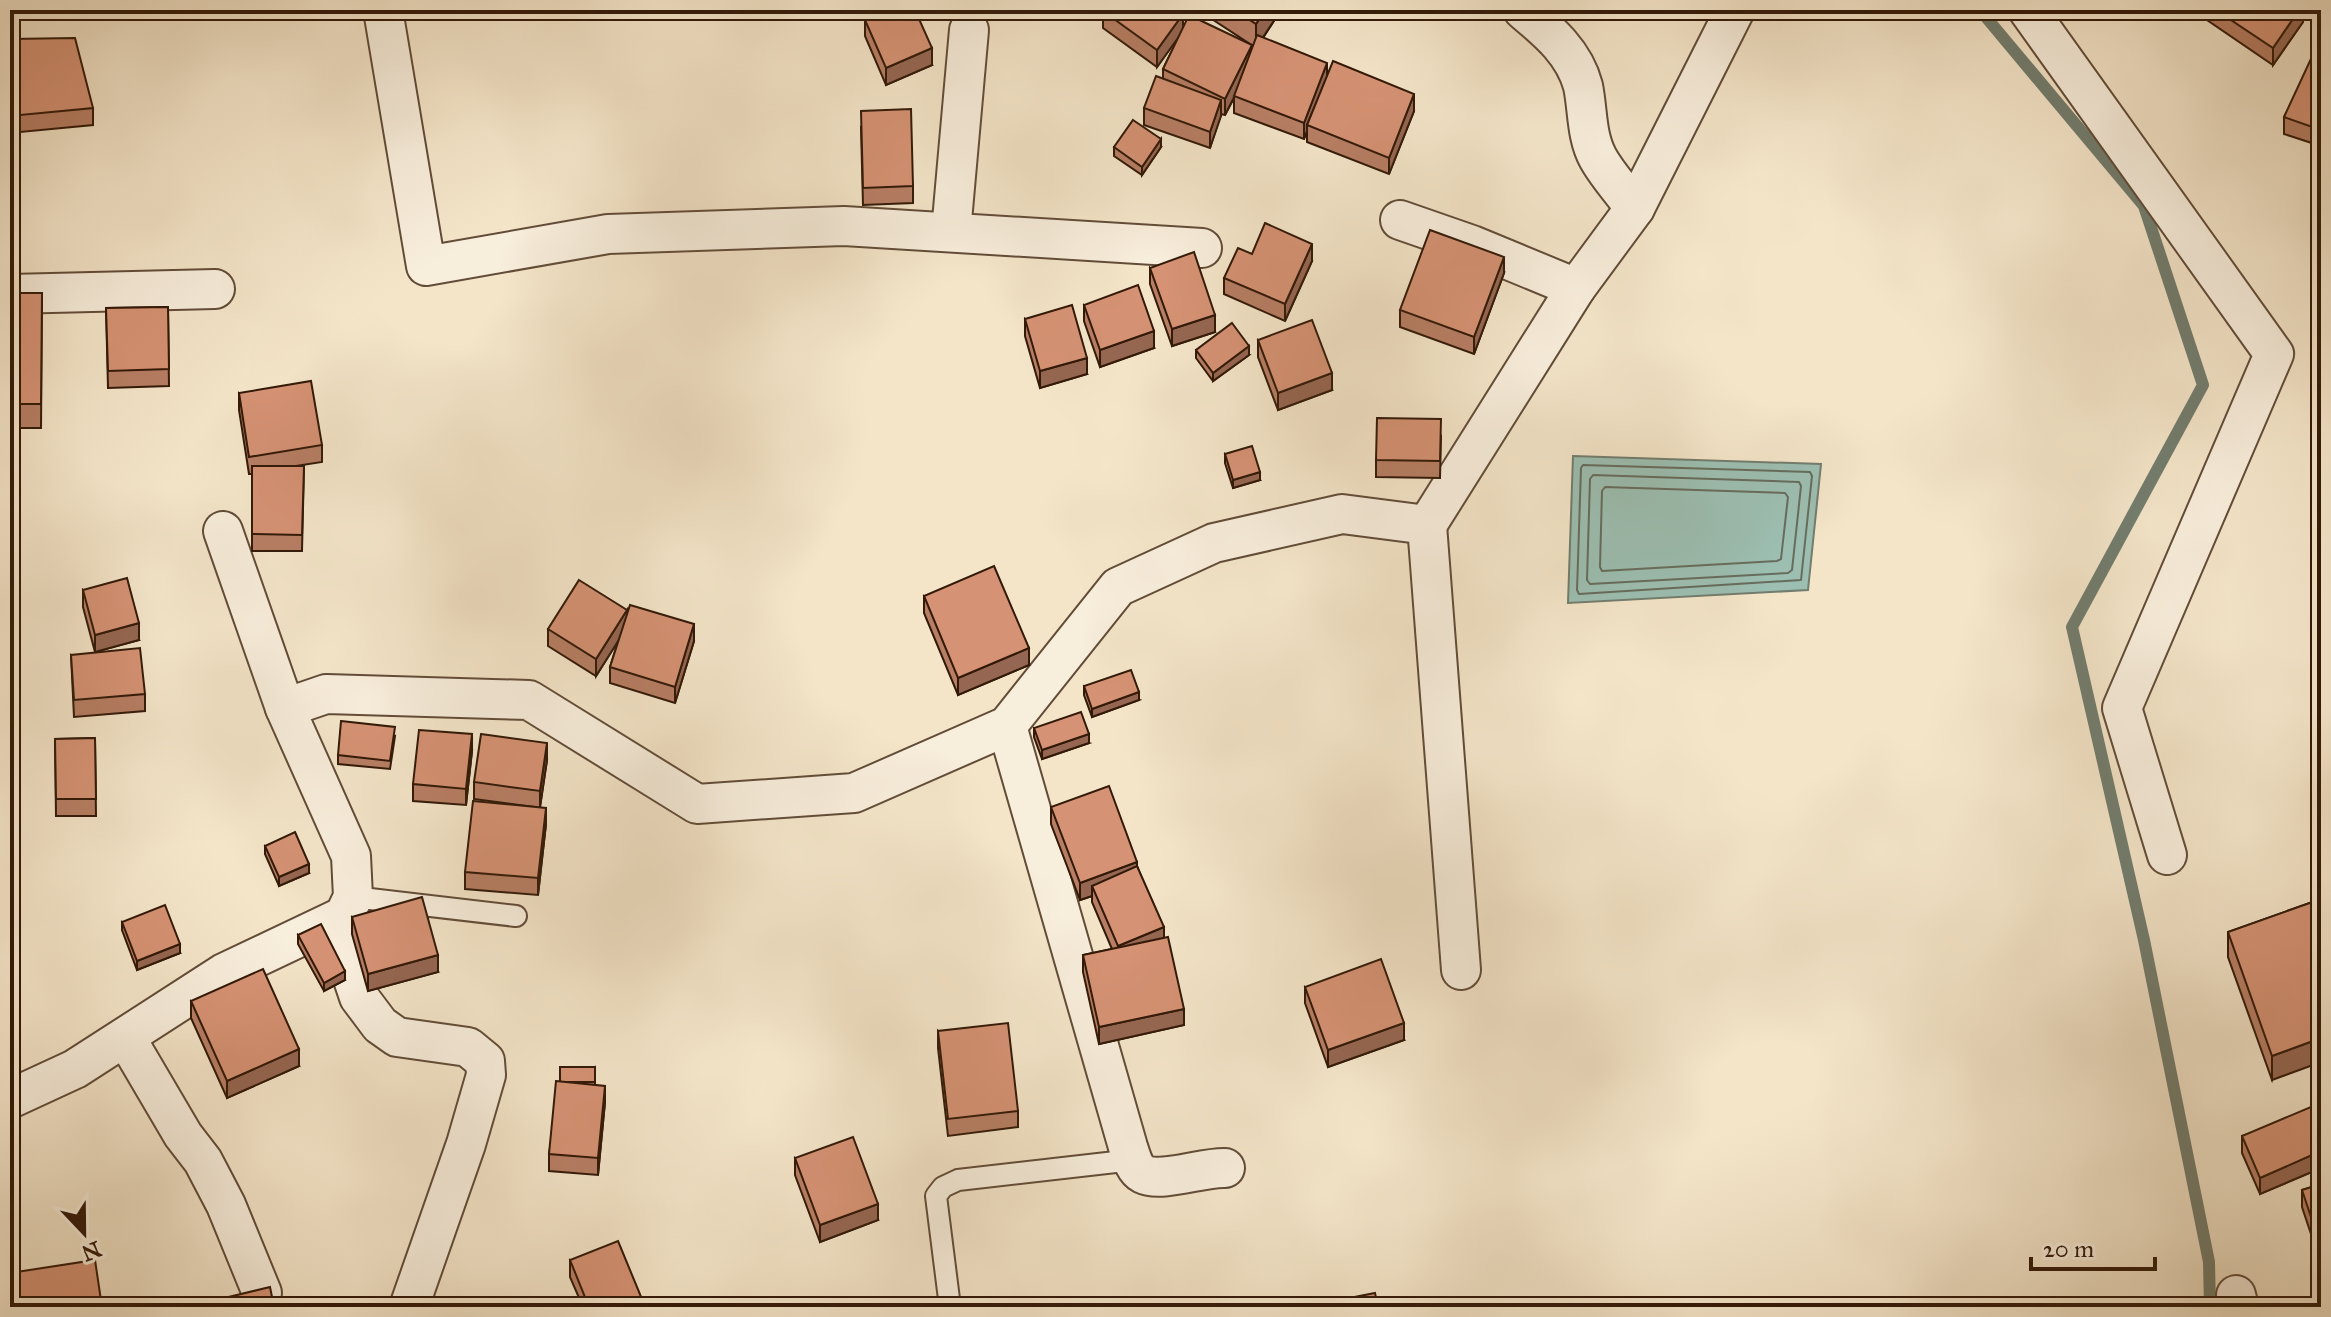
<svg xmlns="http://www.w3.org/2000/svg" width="2331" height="1317" font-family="'IM FELL Great Primer',serif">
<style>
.water{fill:#9cbfb2;stroke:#727d6e;stroke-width:2}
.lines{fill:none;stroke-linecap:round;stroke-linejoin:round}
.shore{stroke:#676c5d;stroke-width:2}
.stream{stroke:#727d6e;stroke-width:12}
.lane-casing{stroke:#624c38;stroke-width:24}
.street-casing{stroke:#624c38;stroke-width:42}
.lane{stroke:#f8eedc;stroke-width:20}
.street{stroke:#f8eedc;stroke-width:38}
.wall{fill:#b77e64;stroke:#321908;stroke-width:2}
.shaded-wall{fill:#956651;stroke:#321908;stroke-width:2}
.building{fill:#d59274;stroke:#321908;stroke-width:2}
</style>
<rect width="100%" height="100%" fill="#f4e5c9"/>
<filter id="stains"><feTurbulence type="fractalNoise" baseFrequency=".0025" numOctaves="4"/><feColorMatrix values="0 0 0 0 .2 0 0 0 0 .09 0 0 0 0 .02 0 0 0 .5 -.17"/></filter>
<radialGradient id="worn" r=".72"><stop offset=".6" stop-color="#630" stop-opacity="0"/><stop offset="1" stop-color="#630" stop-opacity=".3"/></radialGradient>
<!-- water -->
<polygon class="water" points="1573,456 1821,464 1808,590 1568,603"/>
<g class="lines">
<!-- shore -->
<g class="shore">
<polygon points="1583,465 1810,472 1812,476 1801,580 1579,594 1577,590 1581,468"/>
<polygon points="1593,475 1799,482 1801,486 1792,570 1788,573 1590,584 1587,580 1590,479"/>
<polygon points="1605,487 1785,493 1788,497 1781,559 1777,561 1602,571 1600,567 1602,491"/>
</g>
<!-- stream -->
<polyline class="stream" points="1980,10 2144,206 2203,385 2072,627 2144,940 2209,1262 2210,1307"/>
<defs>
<g id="lane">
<polyline points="353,897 516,916"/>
<polyline points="950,1307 936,1196 943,1187 958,1180 1133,1160"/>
</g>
<g id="street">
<polyline points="383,10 426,266 608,234 844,226 1202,248"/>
<path d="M1523 10C1548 31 1574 52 1583 86 1588 110 1586 136 1598 158 1608 176 1623 192 1635 208"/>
<polyline points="2028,10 2274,354 2122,708 2167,855"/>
<polyline points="1400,220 1472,245 1576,288"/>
<polyline points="951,232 969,30"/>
<polyline points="10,294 215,289"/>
<polyline points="1427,525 1461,970"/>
<polyline points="223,531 285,708"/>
<path d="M1007 726 1128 1147C1131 1156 1134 1169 1143 1174 1161 1183 1203 1167 1225 1168"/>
<polyline points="334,923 359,997 380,1025 397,1037 468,1047 485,1061 486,1075 466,1144 409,1307"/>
<polyline points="126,1038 183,1135 203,1161 226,1205 262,1293"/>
<polyline points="10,1099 75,1069 224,973 344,916 353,897 351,856 285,708 326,694 529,700 697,804 854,793 1007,726 1118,587 1214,543 1342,514 1427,525 1576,288 1635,208 1735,10"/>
<polyline points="2236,1295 2239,1307"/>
</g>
</defs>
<!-- lane casing -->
<use href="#lane" class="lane-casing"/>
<!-- street casing -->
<use href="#street" class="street-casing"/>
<!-- lane -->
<use href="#lane" class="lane"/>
<!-- street -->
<use href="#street" class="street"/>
</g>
<!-- wall -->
<g class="wall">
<polygon points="1198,10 1281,10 1263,38 1327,74 1414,111 1389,174 1307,142 1307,131 1304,139 1234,113 1234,98 1225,115 1221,114 1210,148 1144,125 1144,108 1163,79 1163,69 1179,36 1157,67 1103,28 1103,11 1183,28 1252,50 1253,46"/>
<polygon points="2204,10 2303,10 2303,22 2273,65 2204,18"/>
<polygon points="865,20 932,65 886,85 865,36"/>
<polygon points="10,39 93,108 93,125 10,133"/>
<polygon points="2321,51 2321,146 2284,134 2284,117"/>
<polygon points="861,128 913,186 913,203 863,205"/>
<polygon points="1114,147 1161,147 1142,175 1114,156"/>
<polygon points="1252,254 1312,261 1285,321 1224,294 1224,278"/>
<polygon points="1150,268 1215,332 1172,346 1150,284"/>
<polygon points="1504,273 1474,354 1400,327 1400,310"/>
<polygon points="10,293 42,293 41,428 10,428"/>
<polygon points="1084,305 1154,348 1100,367 1084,321"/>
<polygon points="168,307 169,386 108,388 106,308"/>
<polygon points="1025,319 1087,374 1040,388 1025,336"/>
<polygon points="1258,340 1332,390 1278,410 1258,357"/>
<polygon points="1196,350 1249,355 1213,381 1196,358"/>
<polygon points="239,393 322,445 322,462 296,466 304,466 302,551 252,551 252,474 249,474 239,410"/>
<polygon points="1441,436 1440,478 1376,477 1376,460"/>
<polygon points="1225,454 1260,480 1233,488 1225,463"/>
<polygon points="10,533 20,544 14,576 10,576"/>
<polygon points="83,590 139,640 95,652 83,607"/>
<polygon points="924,596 1029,665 958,695 924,613"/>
<polygon points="627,610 694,641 675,703 610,683 610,667 618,641 596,676 548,646 548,629"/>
<polygon points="71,655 145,694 145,711 74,717"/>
<polygon points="1084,686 1139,700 1092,717 1084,695"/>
<polygon points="1034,728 1089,743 1042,759 1034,737"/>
<polygon points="395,736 390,769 338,764 338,755"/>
<polygon points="95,738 96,816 56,816 55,739"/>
<polygon points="472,751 466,805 413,801 413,784"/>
<polygon points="547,760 540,807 546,824 538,895 465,889 465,872 534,807 474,799 474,782"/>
<polygon points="1051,807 1137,866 1164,938 1184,1025 1099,1044 1083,972 1083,955 1112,949 1092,902 1092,896 1080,900 1051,824"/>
<polygon points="265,846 309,873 279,886 265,854"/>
<polygon points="2321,899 2272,1080 2228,957 2228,932"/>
<polygon points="352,917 438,972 368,991 352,934"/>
<polygon points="122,922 180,953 137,970 122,930"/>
<polygon points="298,935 345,980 324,991 298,944"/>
<polygon points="1305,987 1404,1040 1328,1067 1305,1003"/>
<polygon points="191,1001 299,1066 227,1098 191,1018"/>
<polygon points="938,1031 1018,1111 1018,1127 948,1136 938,1048"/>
<polygon points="595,1067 595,1085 605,1102 598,1175 549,1171 549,1154 560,1082"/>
<polygon points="2321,1110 2321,1168 2260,1194 2242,1153 2242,1136"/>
<polygon points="795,1158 878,1220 820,1242 795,1175"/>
<polygon points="2321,1184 2321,1264 2302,1207 2302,1190"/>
<polygon points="570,1260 644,1307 583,1307 570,1277"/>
</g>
<!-- shaded-wall -->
<g class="shaded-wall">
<polygon points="1265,10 1281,10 1256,48 1256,24"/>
<polygon points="2299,10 2303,10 2303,22 2273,65 2273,48"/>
<polygon points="1183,14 1183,31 1157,67 1157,50"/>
<polygon points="1252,45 1252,62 1225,115 1225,99"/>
<polygon points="932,48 932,65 886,85 886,68"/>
<polygon points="1327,63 1327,79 1307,125 1307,131 1304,139 1304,123"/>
<polygon points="1414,94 1414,111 1389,174 1389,158"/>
<polygon points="1221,100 1221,116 1210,148 1210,132"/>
<polygon points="1161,139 1161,147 1142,175 1142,167"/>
<polygon points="1312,244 1312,261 1285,321 1285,304"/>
<polygon points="1504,257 1504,273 1474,354 1474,337"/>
<polygon points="1215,315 1215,332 1172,346 1172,329"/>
<polygon points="1154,331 1154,348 1100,367 1100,350"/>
<polygon points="1249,346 1249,355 1213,381 1213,373"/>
<polygon points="1087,358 1087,374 1040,388 1040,371"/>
<polygon points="1332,373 1332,390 1278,410 1278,393"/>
<polygon points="1260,472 1260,480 1233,488 1233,480"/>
<polygon points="20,535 20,544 14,576 14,568"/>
<polygon points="627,610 627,627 596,676 596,659"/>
<polygon points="139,623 139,640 95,652 95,635"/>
<polygon points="694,624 694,641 675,703 675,687"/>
<polygon points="1029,648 1029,665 958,695 958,678"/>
<polygon points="1139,692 1139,700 1092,717 1092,709"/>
<polygon points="472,734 472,751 466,805 466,789"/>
<polygon points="1089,734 1089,743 1042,759 1042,750"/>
<polygon points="547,743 547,760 540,807 540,791"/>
<polygon points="546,808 546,824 538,895 538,878"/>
<polygon points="1137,862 1137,879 1092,886 1092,896 1080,900 1080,883"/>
<polygon points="309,864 309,873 279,886 279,877"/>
<polygon points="1164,927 1164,944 1118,963 1118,946"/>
<polygon points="180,944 180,953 137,970 137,961"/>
<polygon points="438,955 438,972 368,991 368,974"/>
<polygon points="345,971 345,980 324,991 324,983"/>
<polygon points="1184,1009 1184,1025 1099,1044 1099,1027"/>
<polygon points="1404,1023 1404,1040 1328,1067 1328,1050"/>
<polygon points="2321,1038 2321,1062 2272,1080 2272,1056"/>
<polygon points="299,1049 299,1066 227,1098 227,1081"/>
<polygon points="605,1086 605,1102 598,1175 598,1158"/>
<polygon points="2321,1151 2321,1168 2260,1194 2260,1178"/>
<polygon points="878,1204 878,1220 820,1242 820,1225"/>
</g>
<!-- building -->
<g class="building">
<polygon points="887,10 915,10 932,48 886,68 865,20"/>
<polygon points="1103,10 1177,10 1183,14 1157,50 1103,11"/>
<polygon points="1235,10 1265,10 1256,24"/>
<polygon points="2216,10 2299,10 2273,48"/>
<polygon points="1189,15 1252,45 1225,99 1163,69"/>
<polygon points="1257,35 1327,63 1304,123 1234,96"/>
<polygon points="75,38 93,108 10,116 10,39"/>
<polygon points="2316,48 2321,51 2321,130 2284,117"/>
<polygon points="1333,61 1414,94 1389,158 1307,125"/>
<polygon points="1156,76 1221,100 1210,132 1144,108"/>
<polygon points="911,109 913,186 863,188 861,111"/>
<polygon points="1133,120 1161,139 1142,167 1114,147"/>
<polygon points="1265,223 1312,244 1285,304 1224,278 1238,248 1252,254"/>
<polygon points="1430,230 1504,257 1474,337 1400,310"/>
<polygon points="1194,252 1215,315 1172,329 1150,268"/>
<polygon points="1138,285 1154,331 1100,350 1084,305"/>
<polygon points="10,293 42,293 41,404 10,404"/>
<polygon points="1072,305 1087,358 1040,371 1025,319"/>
<polygon points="168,307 169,369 108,371 106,308"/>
<polygon points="1312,320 1332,373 1278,393 1258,340"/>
<polygon points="1232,323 1249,346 1213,373 1196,350"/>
<polygon points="311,381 322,445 249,457 239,393"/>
<polygon points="1377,418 1441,419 1440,461 1376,460"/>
<polygon points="1252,446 1260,472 1233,480 1225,454"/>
<polygon points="252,466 304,466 302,535 252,534"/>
<polygon points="10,533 20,535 14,568 10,567"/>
<polygon points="994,566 1029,648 958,678 924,596"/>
<polygon points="127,578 139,623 95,635 83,590"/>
<polygon points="579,580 627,610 596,659 548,629"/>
<polygon points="630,605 694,624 675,687 610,667"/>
<polygon points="140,648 145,694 74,700 71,655"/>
<polygon points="1131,670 1139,692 1092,709 1084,686"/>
<polygon points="1081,712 1089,734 1042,750 1034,728"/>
<polygon points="341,721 395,727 390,761 338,755"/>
<polygon points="419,730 472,734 466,789 413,784"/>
<polygon points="481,734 547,743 540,791 474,782"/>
<polygon points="95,738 96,799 56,799 55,739"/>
<polygon points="1109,786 1137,862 1080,883 1051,807"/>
<polygon points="473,801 546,808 538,878 465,872"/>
<polygon points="295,832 309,864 279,877 265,846"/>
<polygon points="1137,866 1164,927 1118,946 1092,886"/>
<polygon points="422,897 438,955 368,974 352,917"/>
<polygon points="2321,899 2321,1038 2272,1056 2228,932"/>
<polygon points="165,905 180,944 137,961 122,922"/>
<polygon points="321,924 345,971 324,983 298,935"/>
<polygon points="1168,937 1184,1009 1099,1027 1083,955"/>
<polygon points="1381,959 1404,1023 1328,1050 1305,987"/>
<polygon points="263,969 299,1049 227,1081 191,1001"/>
<polygon points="1008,1023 1018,1111 948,1119 938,1031"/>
<rect x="560" y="1067" width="35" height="15"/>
<polygon points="556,1081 605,1086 598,1158 549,1154"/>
<polygon points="2318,1104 2321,1110 2321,1151 2260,1178 2242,1136"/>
<polygon points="853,1137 878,1204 820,1225 795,1158"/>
<polygon points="2321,1184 2321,1247 2302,1190"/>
<polygon points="618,1241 644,1304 637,1307 589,1307 570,1260"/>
<polygon points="95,1260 102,1307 10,1307 10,1273"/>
<polygon points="270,1287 274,1307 214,1307 212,1301"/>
<polygon points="1375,1293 1378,1307 1345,1307 1344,1299"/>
</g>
<!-- margin -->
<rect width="2331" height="1317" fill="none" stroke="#f4e5c9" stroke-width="40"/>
<rect x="12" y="12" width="2307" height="1293" fill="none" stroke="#321908" stroke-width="4"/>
<rect x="20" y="20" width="2291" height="1277" fill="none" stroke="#321908" stroke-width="2"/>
<!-- north arrow -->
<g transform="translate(84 1233) rotate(158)" stroke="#f8eedc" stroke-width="6" paint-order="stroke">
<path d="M0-6L14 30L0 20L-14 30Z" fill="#321908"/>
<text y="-12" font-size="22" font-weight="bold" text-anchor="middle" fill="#321908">N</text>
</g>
<!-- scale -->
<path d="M2031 1257v12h124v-12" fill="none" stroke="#321908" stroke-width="4"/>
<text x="2043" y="1257" font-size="24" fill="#321908" stroke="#f8eedc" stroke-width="6" paint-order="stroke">20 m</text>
<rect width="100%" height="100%" filter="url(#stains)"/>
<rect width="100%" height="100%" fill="url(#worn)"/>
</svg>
